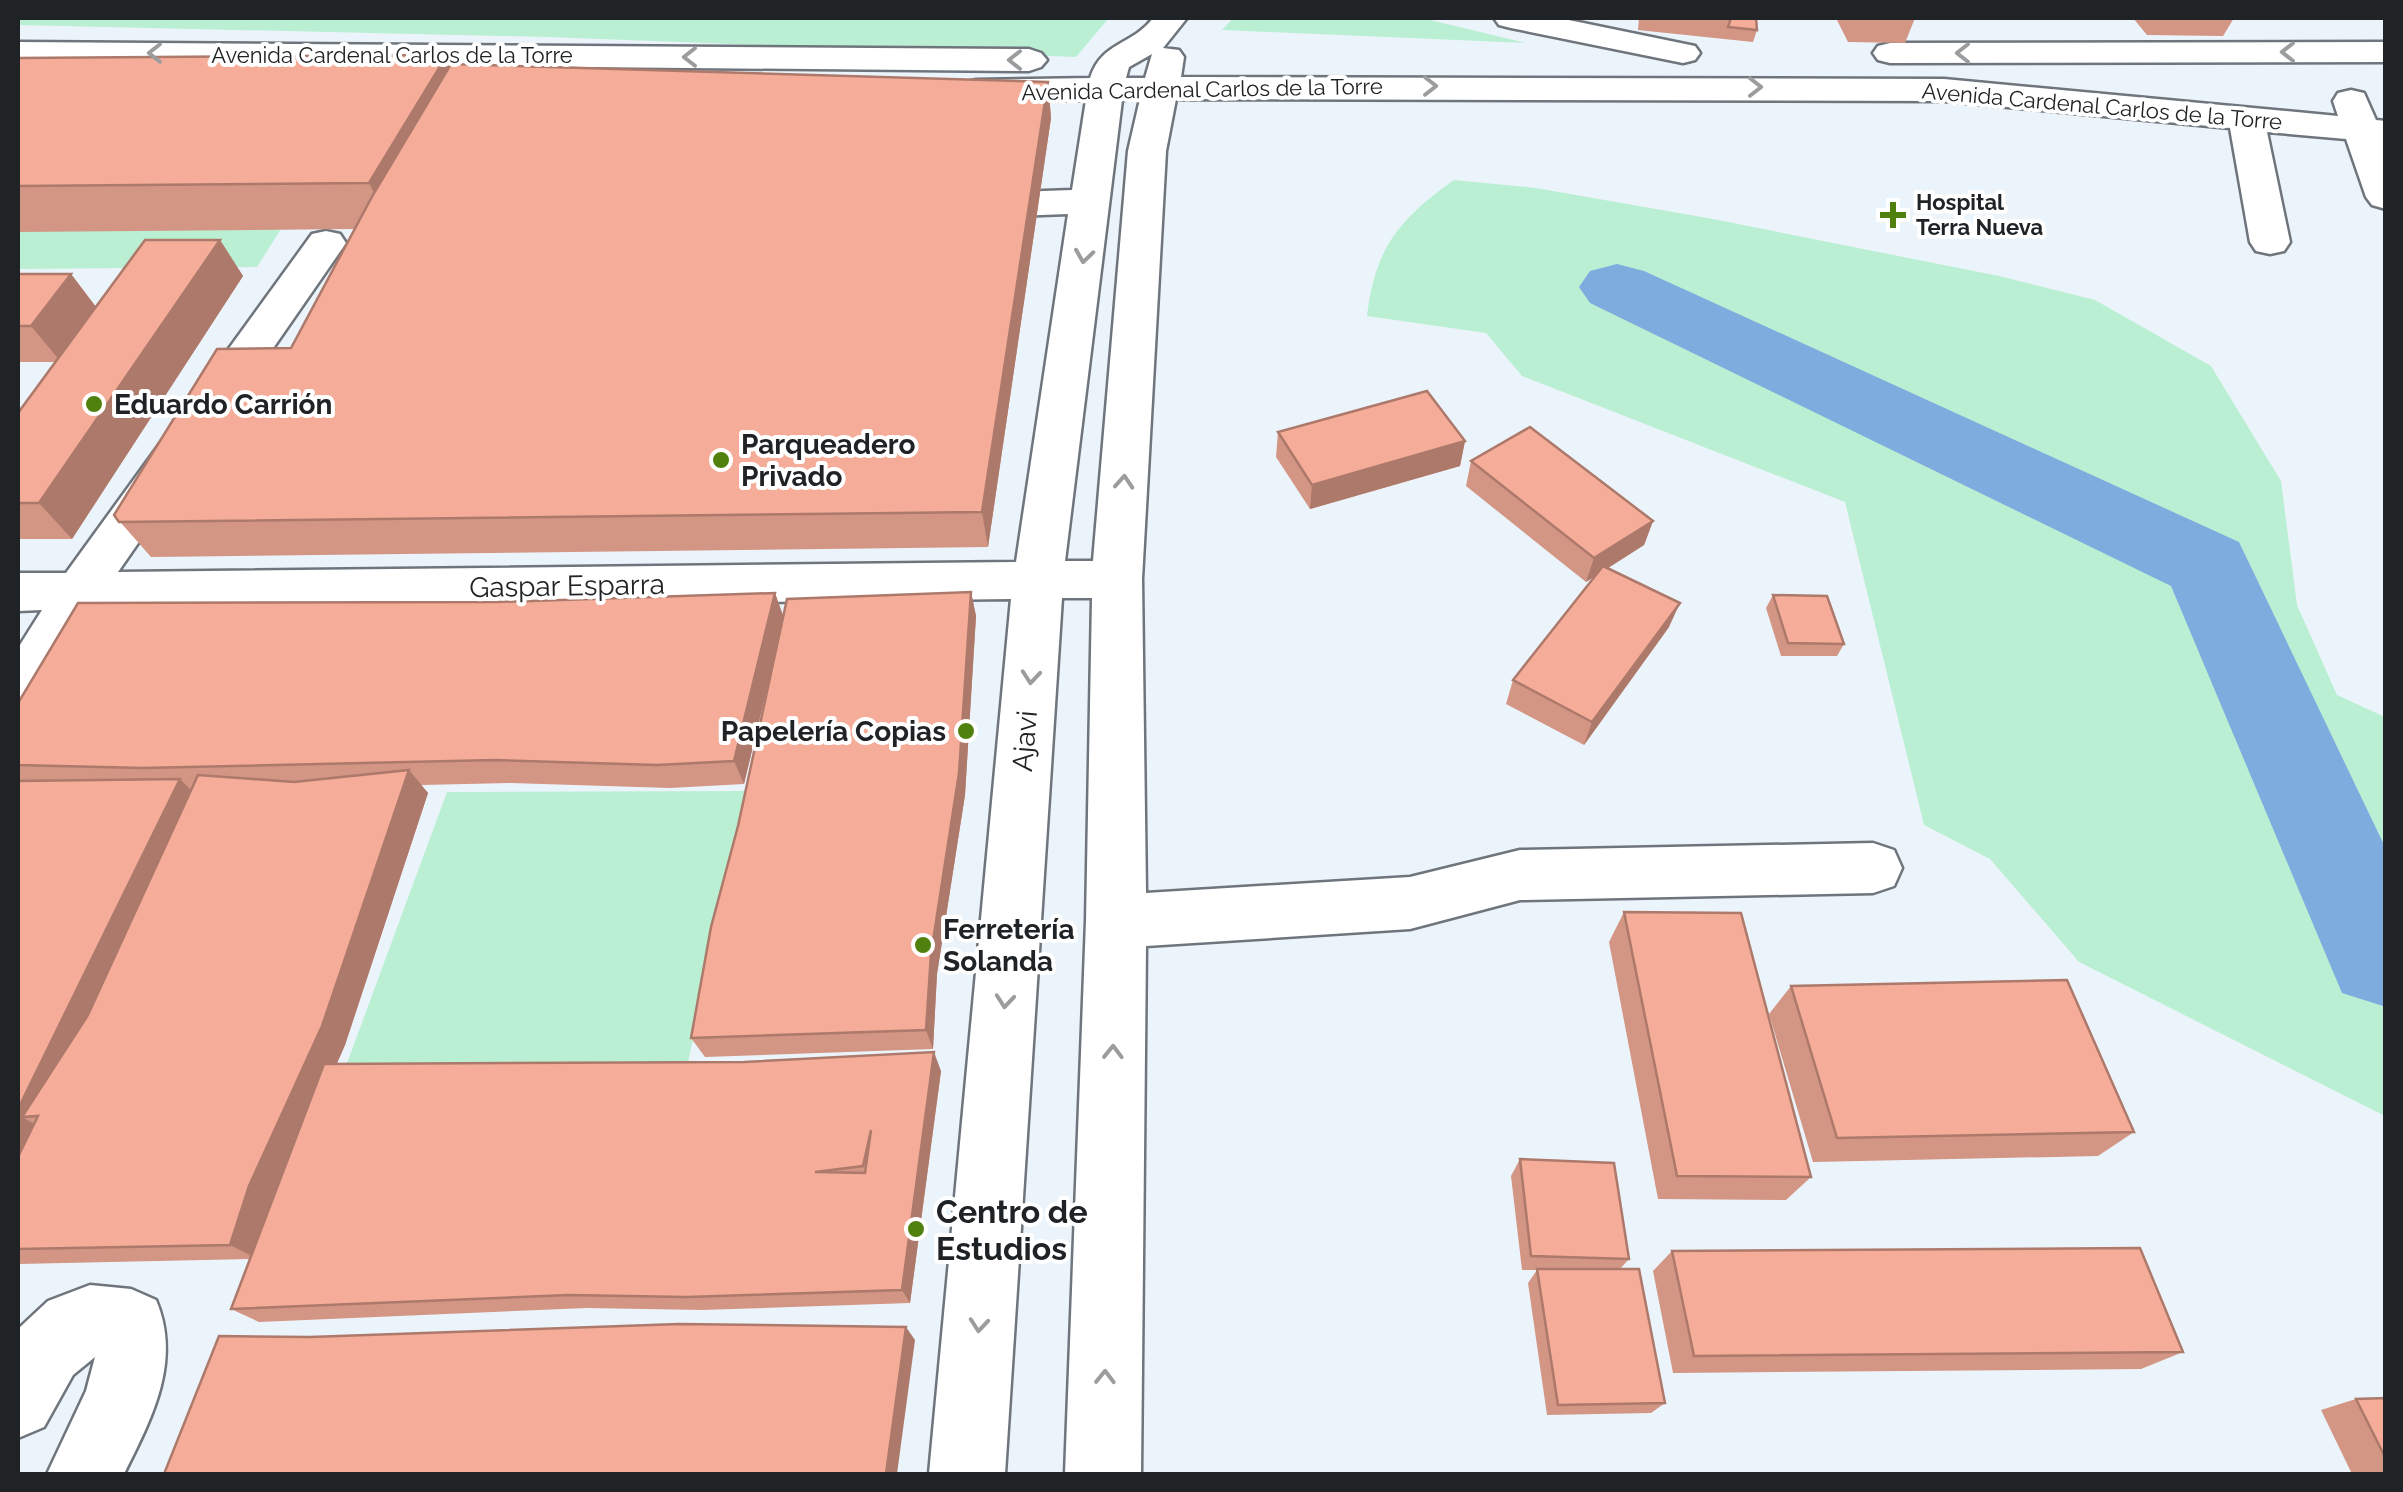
<svg xmlns="http://www.w3.org/2000/svg" width="2403" height="1492" font-family="Raleway,sans-serif">
<style>
.green{fill:#bbefd3}
.lines{fill:none;stroke-linecap:round;stroke-linejoin:round}
.river{fill:#7eacdf;fill-rule:evenodd}
.minor-casing{stroke:#6f757c;stroke-width:5}
.minor{fill:#fff;fill-rule:evenodd}
.wall{fill:#d39584}
.shaded-wall{fill:#ac796b}
.building{fill:#f5ad99;stroke:#ac796b;stroke-width:2.5;fill-rule:evenodd}
.oneway{stroke:#9b9c9d}
.poi-dot{fill:#50800e;stroke:#fff;stroke-width:4}
.labels{text-anchor:middle;dominant-baseline:central;stroke-width:8;stroke-linejoin:round;paint-order:stroke}
.far-street-label{font-size:22px;fill:#202325;stroke:#fff}
.far-poi-label{font-size:22px;font-weight:bold;fill:#202325;stroke:#fff;text-anchor:start}
.poi-label{font-size:28px;font-weight:bold;fill:#202325;stroke:#fff;text-anchor:start}
.street-label{font-size:28px;fill:#202325;stroke:#fff}
.near-poi-label{font-size:32px;font-weight:bold;fill:#202325;stroke:#fff;text-anchor:start}
</style>
<rect width="100%" height="100%" fill="#ecf4fb"/>
<!-- green -->
<g class="green">
<polygon points="18,18 1109,18 1076,57 548,37 18,25"/>
<polygon points="1233,18 1422,18 1526,43 1222,30"/>
<path d="M1454 180 1536 188 1713 219 1999 276 2095 300 2211 366 2281 481 2297 605 2337 695 2385 717V1116L2079 962 1990 859 1924 825 1845 502 1522 376 1486 333 1367 316C1375 248 1399 219 1454 180Z"/>
<polygon points="281,229 257,267 18,269 18,231"/>
<polygon points="748,791 686,1071 343,1074 447,792"/>
</g>
<g class="lines">
<!-- river -->
<polygon class="river" points="1617,264 1644,271 2239,542 2386,849 2386,1007 2342,993 2171,586 1590,303 1579,287 1590,271"/>
<defs>
<g id="minor">
<path d="M1153 18H1187L1163 48 1179 50 1184 57 1181 77 1944 79 2338 116 2333 101 2338 93 2351 90 2364 93 2376 120 2386 121V209L2372 205 2366 197 2346 139 2267 132 2290 242 2284 251 2270 254 2256 251 2250 242 2230 128 1944 101 1176 99 1166 151 1142 579 1146 893 1410 877 1520 850 1873 843 1894 850 1902 868 1894 886 1873 893 1520 900 1410 929 1146 946 1141 1474H1065L1086 921 1092 598H1062L1005 1474H929L1011 599 95 610 37 707 18 713V648L42 610 18 611V573H66L312 234 326 231 340 234 346 243 118 572 1016 562 1068 214 963 218 949 214 943 206 949 198 963 194 1072 190 1086 100 976 102 963 99 958 91 963 83 976 80 1090 78C1102 41 1132 46 1153 18ZM1152 54 1145 78H1126L1129 67ZM1140 99 1128 151 1093 561H1065L1122 100Z"/>
<polygon points="1494,18 1559,18 1695,46 1700,53 1695,60 1683,63 1511,28 1499,25"/>
<polygon points="18,42 1029,49 1041,53 1047,60 1041,67 1029,71 18,62"/>
<polygon points="2386,42 2386,62 1890,63 1878,60 1873,53 1878,46 1890,43"/>
<path d="M90 1285 131 1289 156 1300C182 1361 152 1418 124 1474H47L86 1391 95 1357 73 1375 44 1427 18 1438V1329L48 1301Z"/>
</g>
</defs>
<!-- minor casing -->
<use href="#minor" class="minor-casing"/>
<!-- minor -->
<use href="#minor" class="minor"/>
</g>
<!-- wall -->
<g class="wall">
<polygon points="1639,18 1756,18 1757,30 1753,42 1638,30"/>
<polygon points="1836,18 1915,18 1905,43 1848,42"/>
<polygon points="2133,18 2234,18 2223,36 2147,35"/>
<polygon points="18,58 451,64 1048,82 1051,118 988,547 151,557 114,515 291,348 354,229 18,232"/>
<polygon points="220,240 243,276 72,539 18,539 18,413 55,362 18,362 18,274 71,274 96,307"/>
<polygon points="1278,432 1465,441 1460,466 1310,509 1276,457"/>
<polygon points="1471,461 1653,521 1644,545 1608,568 1669,627 1584,745 1506,704 1513,680 1595,576 1586,582 1466,486"/>
<polygon points="971,592 976,616 965,795 937,974 933,1049 705,1057 691,1038 777,645 744,784 670,788 511,783 421,785 428,793 345,1045 337,1063 941,1071 910,1303 702,1310 587,1308 259,1322 231,1309 250,1259 18,1264 18,703 498,602 775,593 783,617"/>
<polygon points="1773,595 1844,644 1837,656 1781,656 1766,608"/>
<polygon points="1624,912 1811,1177 1786,1200 1658,1199 1609,942"/>
<polygon points="1791,986 2134,1132 2098,1156 1813,1162 1769,1014"/>
<polygon points="1520,1159 1629,1259 1620,1269 1665,1403 1651,1413 1547,1415 1528,1283 1537,1270 1522,1270 1511,1176"/>
<polygon points="1672,1251 2183,1352 2141,1369 1673,1373 1653,1271"/>
<polygon points="2386,1398 2386,1474 2352,1474 2321,1410 2356,1399"/>
</g>
<!-- shaded-wall -->
<g class="shaded-wall">
<polygon points="447,55 467,100 393,229 369,183"/>
<polygon points="1048,82 1051,118 988,547 982,512"/>
<polygon points="220,240 243,276 72,539 39,503"/>
<polygon points="71,274 99,311 61,362 31,326"/>
<polygon points="1465,441 1460,466 1310,509 1312,485"/>
<polygon points="1653,521 1644,545 1586,582 1594,558"/>
<polygon points="971,592 976,616 965,795 937,974 933,1049 926,1030 931,954"/>
<polygon points="775,593 784,618 744,784 734,761"/>
<polygon points="1680,603 1669,627 1584,745 1592,722"/>
<polygon points="409,770 428,793 345,1045 276,1202 258,1259 230,1245 249,1186"/>
<polygon points="180,779 203,802 38,1116 22,1117 47,1131 18,1194 18,1109"/>
<polygon points="934,1052 941,1071 910,1303 902,1290"/>
<polygon points="906,1327 915,1340 897,1474 886,1474"/>
</g>
<!-- building -->
<g class="building">
<polygon points="1731,18 1756,18 1757,30 1728,27"/>
<polygon points="447,55 369,183 18,186 18,58"/>
<polygon points="451,64 1048,82 982,512 119,522 114,515 217,349 291,348 374,193"/>
<polygon points="145,240 220,240 39,503 18,503 18,413"/>
<polygon points="18,274 71,274 31,326 18,326"/>
<polygon points="1427,391 1465,441 1312,485 1278,432"/>
<polygon points="1530,427 1653,521 1594,558 1471,461"/>
<polygon points="1603,566 1680,603 1592,722 1513,680"/>
<polygon points="971,592 959,773 931,954 926,1030 691,1038 711,927 738,826 787,599"/>
<polygon points="775,593 734,761 657,765 495,760 143,768 18,765 18,703 78,603 498,602"/>
<polygon points="1773,595 1827,596 1844,644 1788,643"/>
<polygon points="409,770 322,1026 249,1186 230,1245 18,1249 18,1157 38,1116 22,1117 88,1015 198,775 294,782"/>
<polygon points="180,779 18,1109 18,781"/>
<polygon points="1624,912 1741,913 1811,1177 1677,1176"/>
<polygon points="2067,980 2134,1132 1837,1138 1791,986"/>
<path d="M934 1052 902 1290 687 1297 568 1295 231 1309 324 1064 744 1062ZM871 1130 865 1173 815 1172 863 1166Z"/>
<polygon points="1520,1159 1614,1163 1629,1259 1531,1256"/>
<polygon points="2140,1248 2183,1352 1694,1356 1672,1251"/>
<polygon points="1537,1269 1639,1269 1665,1403 1558,1405"/>
<polygon points="679,1324 906,1327 886,1474 164,1474 219,1336 310,1337"/>
<polygon points="2386,1398 2386,1459 2356,1399"/>
</g>
<!-- one-way arrows -->
<defs><path id="oneway-chevron" d="M-2-3.5L2.5 0L-2 3.5" fill="none" stroke-width="1.6" stroke-linecap="round" stroke-linejoin="round" transform="scale(2.5)"/></defs>
<g class="oneway">
<use href="#oneway-chevron" transform="translate(2288 52) rotate(180)"/>
<use href="#oneway-chevron" transform="translate(155 53) rotate(-180)"/>
<use href="#oneway-chevron" transform="translate(1963 53) rotate(180)"/>
<use href="#oneway-chevron" transform="translate(690 57) rotate(-180)"/>
<use href="#oneway-chevron" transform="translate(1015 60) rotate(-180)"/>
<use href="#oneway-chevron" transform="translate(1430 86)"/>
<use href="#oneway-chevron" transform="translate(1755 87)"/>
<use href="#oneway-chevron" transform="translate(1084 256) rotate(98)"/>
<use href="#oneway-chevron" transform="translate(1124 482) rotate(-86)"/>
<use href="#oneway-chevron" transform="translate(1031 677) rotate(95)"/>
<use href="#oneway-chevron" transform="translate(1005 1001) rotate(95)"/>
<use href="#oneway-chevron" transform="translate(1113 1052) rotate(-89)"/>
<use href="#oneway-chevron" transform="translate(979 1325) rotate(95)"/>
<use href="#oneway-chevron" transform="translate(1105 1377) rotate(-89)"/>
</g>
<!-- markers -->
<g class="poi-dot">
<path d="M1888 200h10v10h10v10h-10v10h-10v-10h-10v-10h10z"/>
<circle cx="94" cy="404" r="10"/>
<circle cx="721" cy="460" r="10"/>
<circle cx="966" cy="731" r="10"/>
<circle cx="923" cy="945" r="10"/>
<circle cx="916" cy="1229" r="10"/>
</g>
<g class="labels">
<!-- far-street labels -->
<g class="far-street-label">
<text x="392" y="55">Avenida Cardenal Carlos de la Torre</text>
<text transform="translate(1202 89) rotate(-1)">Avenida Cardenal Carlos de la Torre</text>
<text transform="translate(2102 106) rotate(5)">Avenida Cardenal Carlos de la Torre</text>
</g>
<!-- far-poi labels -->
<g class="far-poi-label">
<text x="1916" y="202">Hospital<tspan x="1916" dy="25">Terra Nueva</tspan></text>
</g>
<!-- poi labels -->
<g class="poi-label">
<text x="114" y="404">Eduardo Carrión</text>
<text x="741" y="444">Parqueadero<tspan x="741" dy="32">Privado</tspan></text>
<text x="946" y="731" text-anchor="end">Papelería Copias</text>
<text x="943" y="929">Ferretería<tspan x="943" dy="32">Solanda</tspan></text>
</g>
<!-- street labels -->
<g class="street-label">
<text transform="translate(567 586) rotate(-1)">Gaspar Esparra</text>
<text transform="translate(1025 741) rotate(-85)">Ajavi</text>
</g>
<!-- near-poi labels -->
<g class="near-poi-label">
<text x="936" y="1211">Centro de<tspan x="936" dy="37">Estudios</tspan></text>
</g>
</g>
<!-- border -->
<rect width="2403" height="1492" fill="none" stroke="#202325" stroke-width="40"/>
</svg>
